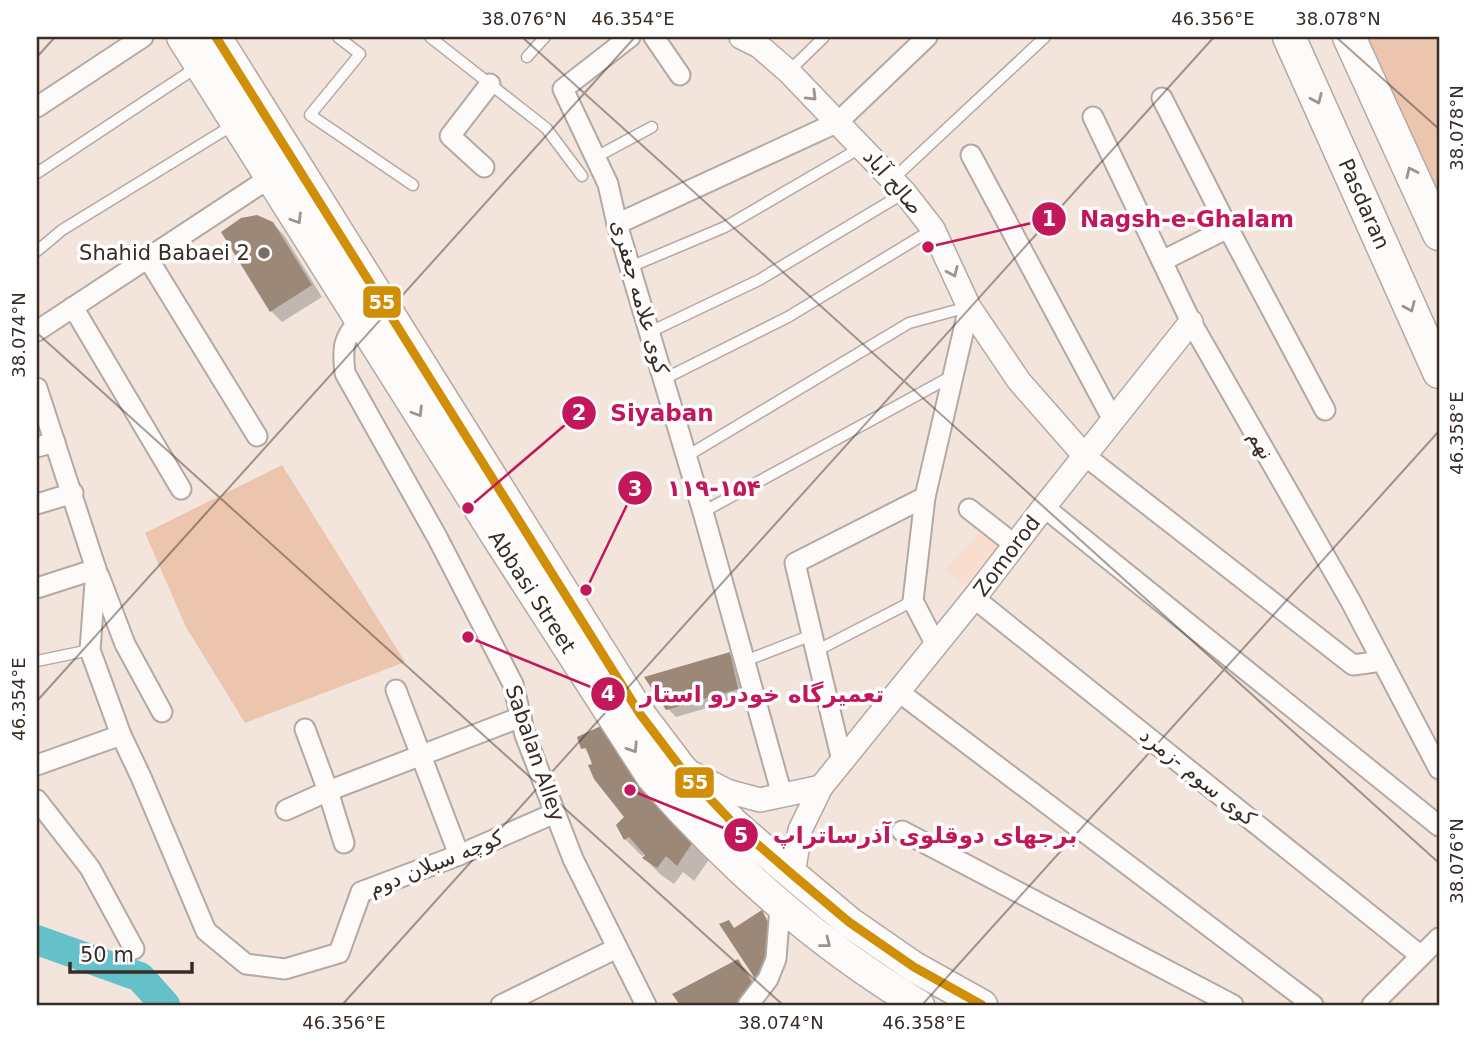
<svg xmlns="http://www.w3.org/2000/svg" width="1476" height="1042" font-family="'DejaVu Sans',Vazirmatn,sans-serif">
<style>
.built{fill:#f9ddcd}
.green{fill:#ecc5ae}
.shadow{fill:#0003}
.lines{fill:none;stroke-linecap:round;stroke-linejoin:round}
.river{stroke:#65c1c9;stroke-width:30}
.building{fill:#9c8879}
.service-casing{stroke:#b4a9a2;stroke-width:13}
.minor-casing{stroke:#b4a9a2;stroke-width:23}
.tertiary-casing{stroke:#b4a9a2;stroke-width:26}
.primary-casing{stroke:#b4a9a2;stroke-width:33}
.trunk-casing{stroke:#b4a9a2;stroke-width:35}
.service{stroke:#fdfbfa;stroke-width:10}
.minor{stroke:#fdfbfa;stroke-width:19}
.tertiary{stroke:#fdfbfa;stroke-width:23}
.primary{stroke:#fdfbfa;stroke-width:30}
.trunk{stroke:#fdfbfa;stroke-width:32}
.bus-1-casing{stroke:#fff;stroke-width:14}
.bus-1{stroke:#d18e07;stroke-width:9}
.oneway{stroke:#9b9490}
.ticks{fill:none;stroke:#392c25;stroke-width:2;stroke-opacity:0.45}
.poi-dot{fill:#7a6d65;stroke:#fff;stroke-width:2.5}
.labels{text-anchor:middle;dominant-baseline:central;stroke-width:7;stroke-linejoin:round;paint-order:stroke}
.street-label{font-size:21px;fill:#392c25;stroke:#fff}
.poi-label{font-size:21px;fill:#392c25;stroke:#fff;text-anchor:end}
.leader{fill:none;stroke:#c2185b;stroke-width:2.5}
.callout-dot{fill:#c2185b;stroke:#fff;stroke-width:2.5}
.mark-label{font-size:21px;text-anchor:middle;font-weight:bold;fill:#fff}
.callout-label{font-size:23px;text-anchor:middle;font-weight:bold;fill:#c2185b;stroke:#fff;stroke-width:7;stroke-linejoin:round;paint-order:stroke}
.line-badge{stroke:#fff;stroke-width:2.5}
.badge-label{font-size:19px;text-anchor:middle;font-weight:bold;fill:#fff}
.neatline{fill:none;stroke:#392c25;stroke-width:2.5}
.ticks-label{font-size:18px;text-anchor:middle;fill:#392c25}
</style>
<rect width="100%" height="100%" fill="#f3e5dc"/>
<!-- built -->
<polygon class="built" points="984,528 1002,542 965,585 945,570"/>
<!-- green -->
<g class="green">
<polygon points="1358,37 1438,37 1439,221"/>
<polygon points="282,465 405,662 245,723 186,627 145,533"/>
</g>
<!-- shadow -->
<g class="shadow">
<polygon points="272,223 284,235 322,297 282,322 271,311 223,232"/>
<polygon points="729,654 738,662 745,697 676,717 667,708"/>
<polygon points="579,738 715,851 694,881 683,872 674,884 661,875 644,858 650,851 642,856 625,839 626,818"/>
<polygon points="737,961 746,969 762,996 756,1005 682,1005 675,995"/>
</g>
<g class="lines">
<!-- river -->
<polyline class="river" points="37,940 140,977 165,1005"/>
</g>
<!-- building -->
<g class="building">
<polygon points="257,215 273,222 312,285 270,312 221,232 241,218"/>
<polygon points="730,652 738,689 666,710 644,677"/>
<polygon points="612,721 699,833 677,866 666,856 657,868 642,858 645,855 629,837 624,840 616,825 624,817 594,779 588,765 592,764 586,748 581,749 577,737"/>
<polygon points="762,910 775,936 758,983 719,924 729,920 734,928"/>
<polygon points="738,959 755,987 742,1005 680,1005 672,994"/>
</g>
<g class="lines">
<defs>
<g id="service">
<polyline points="338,37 360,54 310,115 413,185"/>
<polyline points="430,37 546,128 582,176"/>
<polyline points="527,57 545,37"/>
<polyline points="789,71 824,37"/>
<polyline points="596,157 652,127"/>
<polyline points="37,173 197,67"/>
<polyline points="893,179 1045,37"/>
<polyline points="37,251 62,230 233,125"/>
<polyline points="630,267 725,227 862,147"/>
<polyline points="650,332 759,280 904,193"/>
<polyline points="664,379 788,317 933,229"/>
<polyline points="687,456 909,323 968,307"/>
<polyline points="703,512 952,376"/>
<polyline points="816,651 913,601"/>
<polyline points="37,661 90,650"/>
<polyline points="745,661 812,635"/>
</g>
<g id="minor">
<polyline points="630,37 563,89 608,184 617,224 703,512 782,795"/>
<polyline points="654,37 680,75"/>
<polyline points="1162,98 1228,228 1325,410"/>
<polyline points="37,107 143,37"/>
<polyline points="1093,117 1191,322 1350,600 1439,769"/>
<polyline points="971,155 1113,420"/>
<polyline points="484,167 450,136 490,84"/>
<polyline points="617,224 838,122 927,37"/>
<polyline points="147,257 257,436"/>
<polyline points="1162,261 1228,228"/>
<polyline points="73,307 181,489"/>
<path d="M360 319C343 339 342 347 345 373L437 537 513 684 525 735 573 859 646 1005"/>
<polyline points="37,331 271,177"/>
<polyline points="37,388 96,569 90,650 121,735 141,777 206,931 246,964 285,969 339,953 361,892 459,855 555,813"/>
<polyline points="37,447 55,442"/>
<polyline points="1084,455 1353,665 1382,661"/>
<polyline points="37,504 73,493"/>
<polyline points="1044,507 1439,826"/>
<polyline points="969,509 1015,545"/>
<polyline points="99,576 125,644 162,712"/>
<polyline points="37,588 96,569"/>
<polyline points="974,598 1421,956"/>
<polyline points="936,645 913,601 925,497 969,307"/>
<polyline points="396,690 459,855"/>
<polyline points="899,692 1313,1005"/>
<polyline points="305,729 328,791 344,843"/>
<polyline points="842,761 795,563 925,497"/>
<polyline points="37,765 121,735"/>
<polyline points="37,800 90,868 134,949"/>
<polyline points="286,810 328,791 521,717"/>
<polyline points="902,831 1233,1005"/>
<polyline points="501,1005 617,948"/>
<polyline points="748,1005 768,979 776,959 780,907"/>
<polyline points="1372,1005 1439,938"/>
</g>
<g id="tertiary">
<polyline points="741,37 759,46 789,72 905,193 933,229 969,307 1019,381 1084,455"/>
<polyline points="694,774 727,791 760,800 821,787"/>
<polyline points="793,875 800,830 821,787 974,598 1044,507 1191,322"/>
</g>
<g id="primary">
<path d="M182 37 497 537 651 776C729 865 817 944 919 1005"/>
<polyline points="216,37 640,714 681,768 733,823 793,875 849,922 914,967 982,1005"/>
</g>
<g id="trunk">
<polyline points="1289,37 1439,372"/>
<polyline points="1349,37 1439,234"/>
</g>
</defs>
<!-- service casing -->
<use href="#service" class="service-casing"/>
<!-- minor casing -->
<use href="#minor" class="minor-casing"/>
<!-- tertiary casing -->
<use href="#tertiary" class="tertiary-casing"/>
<!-- primary casing -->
<use href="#primary" class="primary-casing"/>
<!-- trunk casing -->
<use href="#trunk" class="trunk-casing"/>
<!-- service -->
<use href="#service" class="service"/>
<!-- minor -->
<use href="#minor" class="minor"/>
<!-- tertiary -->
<use href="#tertiary" class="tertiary"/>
<!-- primary -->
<use href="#primary" class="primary"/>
<!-- trunk -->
<use href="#trunk" class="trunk"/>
<defs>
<polyline id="bus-1" points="216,37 640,714 681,768 733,823 793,875 849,922 914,967 982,1005"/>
</defs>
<!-- bus-1 casing -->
<use href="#bus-1" class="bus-1-casing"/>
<!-- bus-1 -->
<use href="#bus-1" class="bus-1"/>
</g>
<!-- one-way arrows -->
<defs><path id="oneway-chevron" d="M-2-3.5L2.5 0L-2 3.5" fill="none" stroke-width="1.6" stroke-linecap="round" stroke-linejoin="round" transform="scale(1.75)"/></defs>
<g class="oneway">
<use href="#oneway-chevron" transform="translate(812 96) rotate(45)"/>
<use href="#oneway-chevron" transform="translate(1317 99) rotate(66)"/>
<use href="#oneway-chevron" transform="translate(1411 172) rotate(-115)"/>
<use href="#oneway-chevron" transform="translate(297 219) rotate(58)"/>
<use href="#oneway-chevron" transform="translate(953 272) rotate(66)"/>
<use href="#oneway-chevron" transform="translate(1410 307) rotate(66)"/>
<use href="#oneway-chevron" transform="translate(418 412) rotate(58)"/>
<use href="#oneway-chevron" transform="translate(633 748) rotate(57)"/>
<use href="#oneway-chevron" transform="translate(826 943) rotate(38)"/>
</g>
<!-- ticks -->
<path class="ticks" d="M522 37 1439 863M1336 37 1439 129M37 57 55 37M37 333 783 1005M37 701 635 37M342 1005 1214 37M922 1005 1439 431"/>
<!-- markers -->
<circle class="poi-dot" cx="264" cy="253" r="7"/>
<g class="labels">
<!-- street labels -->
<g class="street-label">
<text transform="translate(893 182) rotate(49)">صالح آباد</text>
<text transform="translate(1364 204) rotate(66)">Pasdaran</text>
<text transform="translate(640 297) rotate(74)">کوی علامه جعفری</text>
<text transform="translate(1261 445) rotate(60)">نهم</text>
<text transform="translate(1007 556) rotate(-53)">Zomorod</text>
<text transform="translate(532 592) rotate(57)">Abbasi Street</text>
<text transform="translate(535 753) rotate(71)">Sabalan Alley</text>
<text transform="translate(1198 777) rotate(39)">کوی سوم -زمرد</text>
<text transform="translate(436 863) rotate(-22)">کوچه سبلان دوم</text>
</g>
<!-- poi labels -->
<g class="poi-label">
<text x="250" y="253">Shahid Babaei 2</text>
</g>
</g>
<!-- callouts -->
<path class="leader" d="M928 247L1049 219M468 508L579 413M586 590L635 488M468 637L608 694M630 790L741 835"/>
<g class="callout-dot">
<circle cx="928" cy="247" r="7"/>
<circle cx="468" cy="508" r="7"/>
<circle cx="586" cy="590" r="7"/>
<circle cx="468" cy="637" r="7"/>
<circle cx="630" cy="790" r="7"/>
<circle cx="1049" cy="219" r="18"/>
<circle cx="579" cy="413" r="18"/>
<circle cx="635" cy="488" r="18"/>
<circle cx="608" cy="694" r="18"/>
<circle cx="741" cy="835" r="18"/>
</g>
<g class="mark-label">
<text x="1049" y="226">1</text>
<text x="579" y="420">2</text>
<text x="635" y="496">3</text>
<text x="608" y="701">4</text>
<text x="741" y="843">5</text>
</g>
<g class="callout-label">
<text x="1187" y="227">Nagsh-e-Ghalam</text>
<text x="662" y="421">Siyaban</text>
<text x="714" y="496">۱۱۹-۱۵۴</text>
<text x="762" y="702">تعمیرگاه خودرو استار</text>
<text x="925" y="843">برجهای دوقلوی آذرساتراپ</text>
</g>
<g class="line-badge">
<rect x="362" y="285" width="40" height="34" rx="7" fill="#d18e07"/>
<rect x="674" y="766" width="41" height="33" rx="7" fill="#d18e07"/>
</g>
<g class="badge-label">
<text x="382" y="309">55</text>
<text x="695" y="789">55</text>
</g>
<!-- border -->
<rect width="1476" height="1042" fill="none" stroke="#ffffff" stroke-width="77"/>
<!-- scale -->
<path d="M70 962v10h122v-10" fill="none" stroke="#392c25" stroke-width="3.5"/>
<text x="80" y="962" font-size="21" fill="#392c25" stroke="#ffffff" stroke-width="5" paint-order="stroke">50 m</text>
<rect x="38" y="38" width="1400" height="966" class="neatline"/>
<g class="ticks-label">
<text x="524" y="25">38.076°N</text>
<text x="633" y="25">46.354°E</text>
<text x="1213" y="25">46.356°E</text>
<text x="1338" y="25">38.078°N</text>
<text transform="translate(1457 128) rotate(-90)" y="6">38.078°N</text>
<text transform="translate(19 335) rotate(-90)" y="6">38.074°N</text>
<text transform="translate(1457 433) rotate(-90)" y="6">46.358°E</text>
<text transform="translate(19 699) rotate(-90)" y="6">46.354°E</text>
<text transform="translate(1457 861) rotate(-90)" y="6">38.076°N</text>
<text x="344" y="1029">46.356°E</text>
<text x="781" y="1029">38.074°N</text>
<text x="924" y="1029">46.358°E</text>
</g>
</svg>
